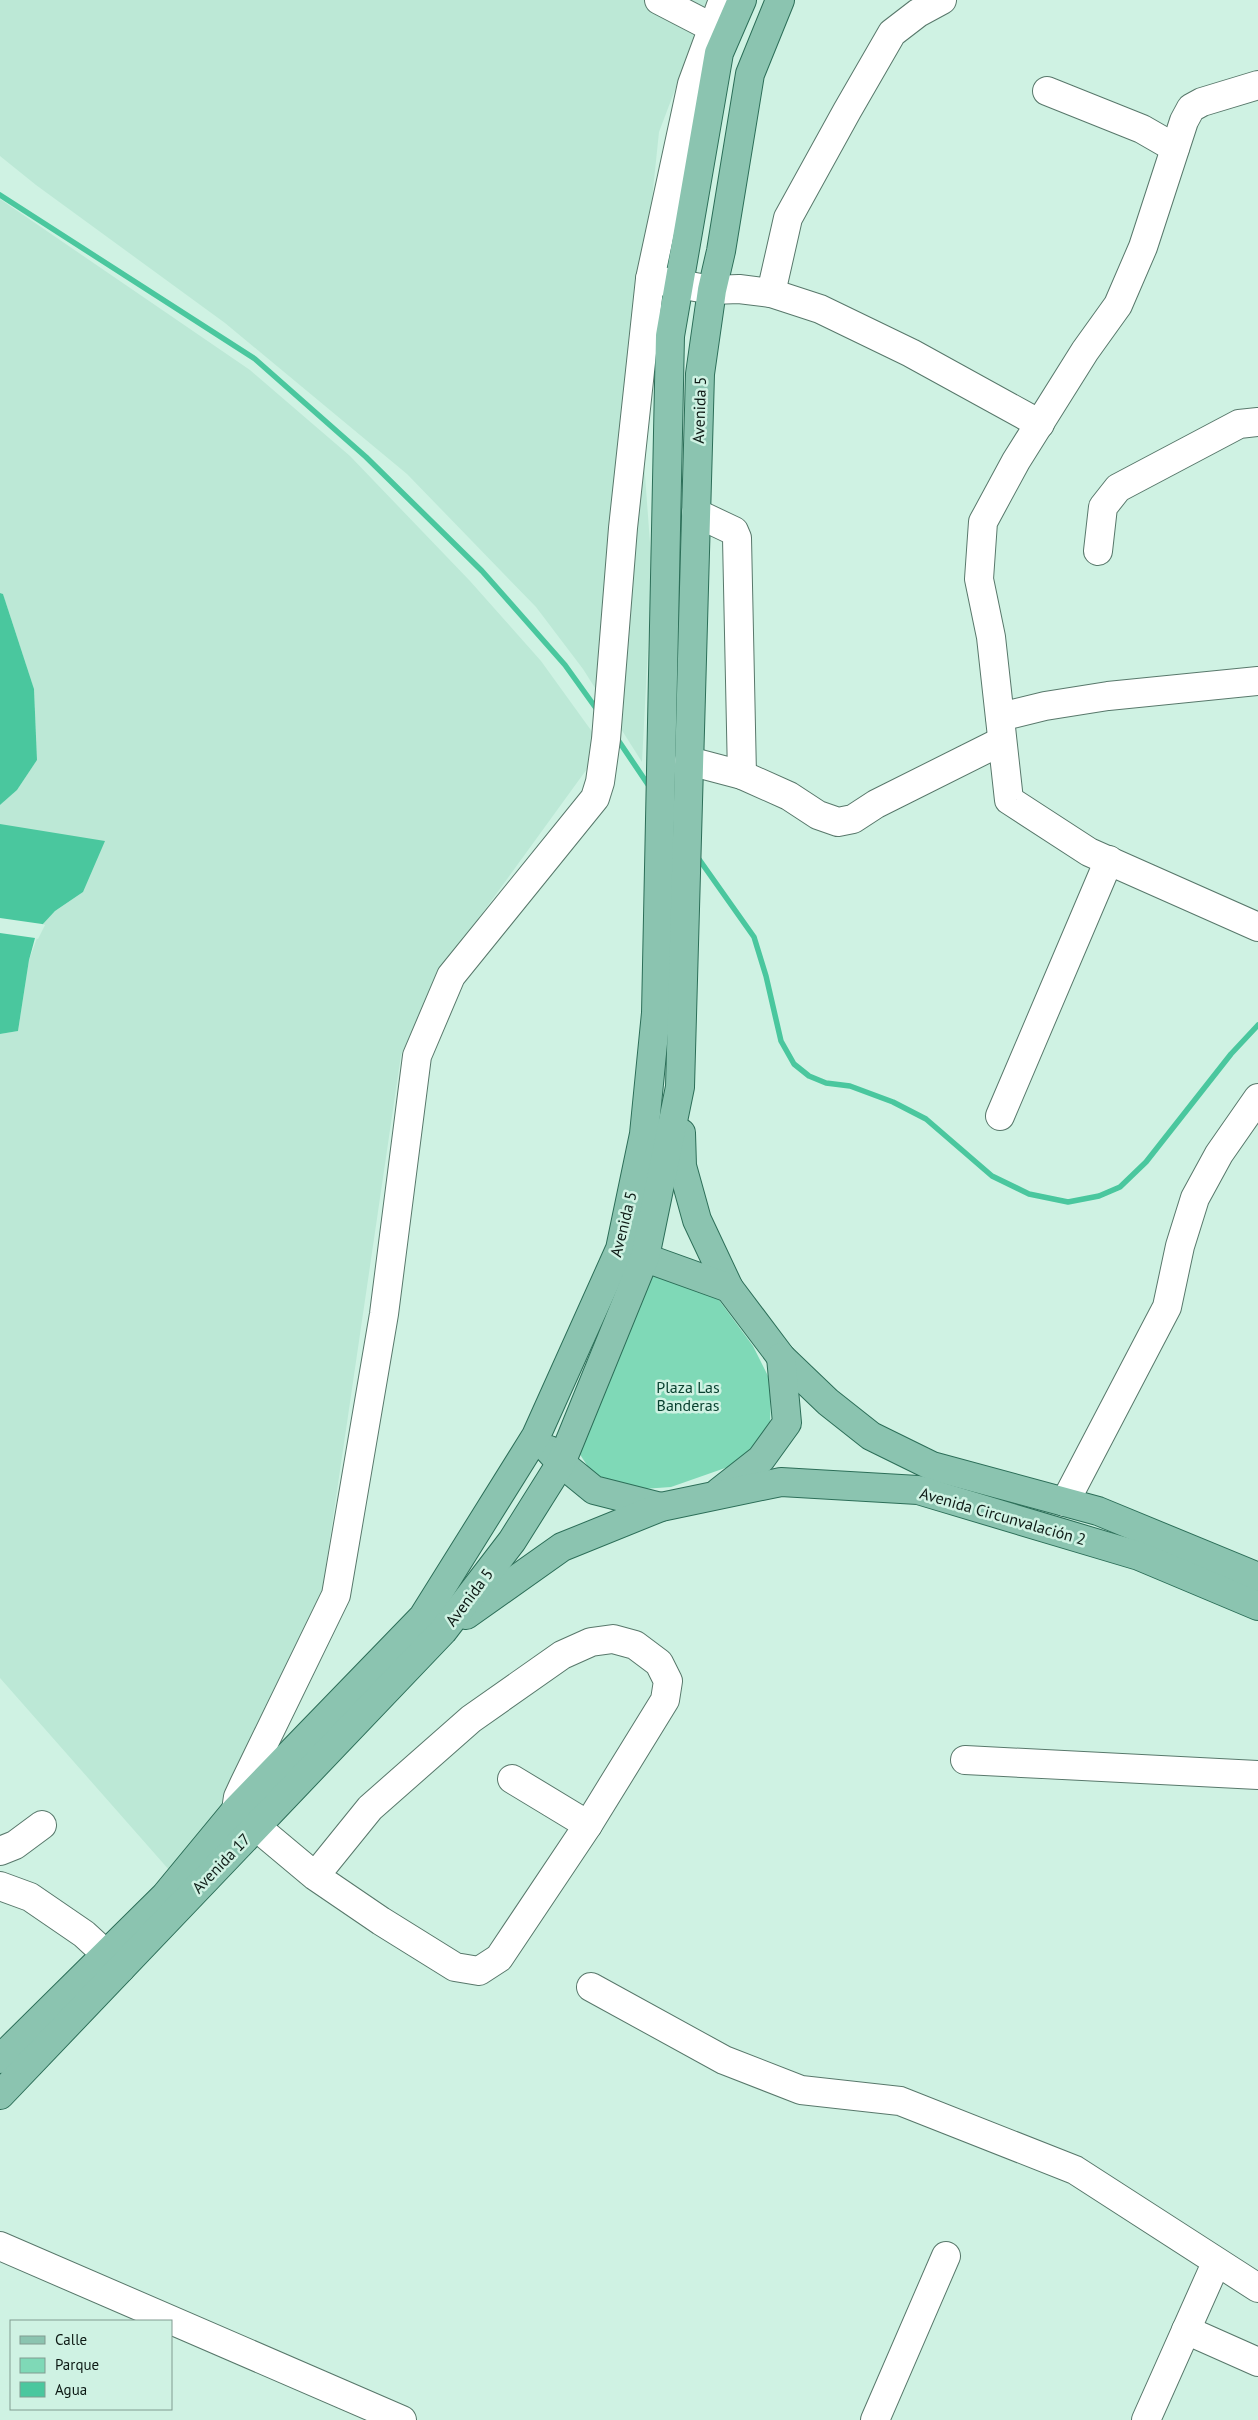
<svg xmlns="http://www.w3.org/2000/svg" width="1258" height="2420" font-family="'PT Sans',sans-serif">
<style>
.built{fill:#bce8d6}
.green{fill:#7fd9b7}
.water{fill:#4ac79e}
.pier{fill:#cff2e3}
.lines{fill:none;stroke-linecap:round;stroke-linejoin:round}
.stream{stroke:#4ac79e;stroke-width:5.5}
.minor-casing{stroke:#58786b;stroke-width:30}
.major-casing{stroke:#2c6e58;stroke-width:30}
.minor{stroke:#fff;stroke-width:28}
.major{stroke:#8bc4b0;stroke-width:28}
.labels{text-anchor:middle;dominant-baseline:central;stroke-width:5;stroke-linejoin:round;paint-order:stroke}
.street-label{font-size:16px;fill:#0d1a15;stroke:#cff2e3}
.park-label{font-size:16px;fill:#073f2e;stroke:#cff2e3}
</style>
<rect width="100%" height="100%" fill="#cff2e3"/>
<!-- built -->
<g class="built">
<polygon points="0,0 709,0 659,132 636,353 652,570 642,762 583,669 536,607 407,474 225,323 36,185 0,156"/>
<polygon points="0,199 250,370 350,456 470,581 541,661 593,733 592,762 444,966 401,1055 322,1593 218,1821 170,1871 0,1678 0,1034 18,1031 29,960 42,924 55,911 83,892 0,824 0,805 17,790 37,760 34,689 3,594 0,593"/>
</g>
<!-- green -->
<polygon class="green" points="653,1270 707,1292 719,1300 753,1346 771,1382 770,1429 748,1460 671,1487 629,1490 596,1479 579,1453"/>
<!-- water -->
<g class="water">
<polygon points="0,593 3,594 34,689 37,760 17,790 0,805"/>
<polygon points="0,824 105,841 83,892 55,911 42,925 35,938 29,960 18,1031 0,1034"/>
</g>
<!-- pier -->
<polygon class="pier" points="0,918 42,924 45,925 38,939 35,938 0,933"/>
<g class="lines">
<!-- stream -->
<g class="stream">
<polyline points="0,195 255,359 366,457 482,571 565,665 598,711"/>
<polyline points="616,737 651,789"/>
<polyline points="696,855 754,937 766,976 781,1041 794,1064 809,1076 826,1083 850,1086 893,1102 926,1119 992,1176 1029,1194 1068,1202 1099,1196 1120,1187 1146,1162 1231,1054 1258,1025"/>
</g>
<defs>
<g id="minor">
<polyline points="659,0 713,28"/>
<polyline points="1258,85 1202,102 1191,108 1184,121 1143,247 1118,305 1085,351 1016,461 983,522 979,579 991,637 1009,800 1089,852 1258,927"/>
<polyline points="1047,91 1142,129 1175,148"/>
<polyline points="650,279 692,84 723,0"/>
<polyline points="771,293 788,218 847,111 892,33 918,13 942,0"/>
<polyline points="696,513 734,531 737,538 742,775"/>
<polyline points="1098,551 1103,507 1118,488 1239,424 1258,422"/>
<polyline points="1000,717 1045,706 1108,696 1258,681"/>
<polyline points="689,761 742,775 789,796 818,815 838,822 853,819 876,804 1002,741"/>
<polyline points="1000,1116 1109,860"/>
<polyline points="1065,1502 1167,1307 1180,1246 1195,1198 1219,1154 1258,1098"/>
<polyline points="965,1760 1258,1775"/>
<polyline points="512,1779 588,1825"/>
<polyline points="0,1851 15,1845 42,1825"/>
<polyline points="315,1876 370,1808 471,1719 562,1655 591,1642 613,1639 635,1645 659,1663 668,1681 665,1700 588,1825 499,1958 479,1971 455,1967 381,1921 315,1876 236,1810 238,1797 244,1784 336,1595 384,1314 417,1056 451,976 595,798 600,782 606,739 623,528 650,279 712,290 739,289 771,293 820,309 911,353 1040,424"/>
<polyline points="0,1886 30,1897 84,1934 121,1968"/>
<polyline points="591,1987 724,2060 801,2090 900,2101 1075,2170 1258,2288"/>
<polyline points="0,2246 402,2420"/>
<polyline points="1186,2330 1258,2362"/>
<polyline points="875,2420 946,2256"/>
<polyline points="1146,2420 1216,2263"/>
</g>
<g id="major">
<polyline points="681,1133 682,1166 697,1220 729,1288 781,1357 828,1402 871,1436 932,1466 1098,1511 1258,1577"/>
<polyline points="629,1252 729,1288"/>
<polyline points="549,1450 561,1463 594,1490 661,1507"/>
<polyline points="719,1492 761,1459 787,1423 781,1357"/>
<polyline points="466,1615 562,1547 661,1507 781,1482 918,1490 1139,1556 1258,1606"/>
<polyline points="0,2059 165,1896 236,1810 423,1617 536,1436 620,1249 644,1134 656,1013 670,336 719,53 742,0"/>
<polyline points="0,2095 443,1631 512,1541 561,1463 645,1257 680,1087 700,374 712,290 721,251 750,74 780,0"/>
</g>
</defs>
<!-- minor casing -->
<use href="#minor" class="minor-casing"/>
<!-- major casing -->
<use href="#major" class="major-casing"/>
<!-- minor -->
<use href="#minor" class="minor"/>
<!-- major -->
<use href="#major" class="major"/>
</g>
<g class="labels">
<!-- street labels -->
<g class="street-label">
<text transform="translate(699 410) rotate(-88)">Avenida 5</text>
<text transform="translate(623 1224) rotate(-76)">Avenida 5</text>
<text transform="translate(1003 1516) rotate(16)">Avenida Circunvalación 2</text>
<text transform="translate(469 1597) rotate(-53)">Avenida 5</text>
<text transform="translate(221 1863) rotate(-46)">Avenida 17</text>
</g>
<!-- park labels -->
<g class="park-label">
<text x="688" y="1387">Plaza Las<tspan x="688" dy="18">Banderas</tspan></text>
</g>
</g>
<!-- legend -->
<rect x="10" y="2320" width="162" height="90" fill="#cff2e3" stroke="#819c91"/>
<rect x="20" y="2336" width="25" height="8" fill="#8bc4b0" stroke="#819c91"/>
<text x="55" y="2345" font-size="15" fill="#0d1a15">Calle</text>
<rect x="20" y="2358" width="25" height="15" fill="#7fd9b7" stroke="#819c91"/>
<text x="55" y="2370" font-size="15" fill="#0d1a15">Parque</text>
<rect x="20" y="2382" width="25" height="15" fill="#4ac79e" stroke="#819c91"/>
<text x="55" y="2395" font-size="15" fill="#0d1a15">Agua</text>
</svg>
